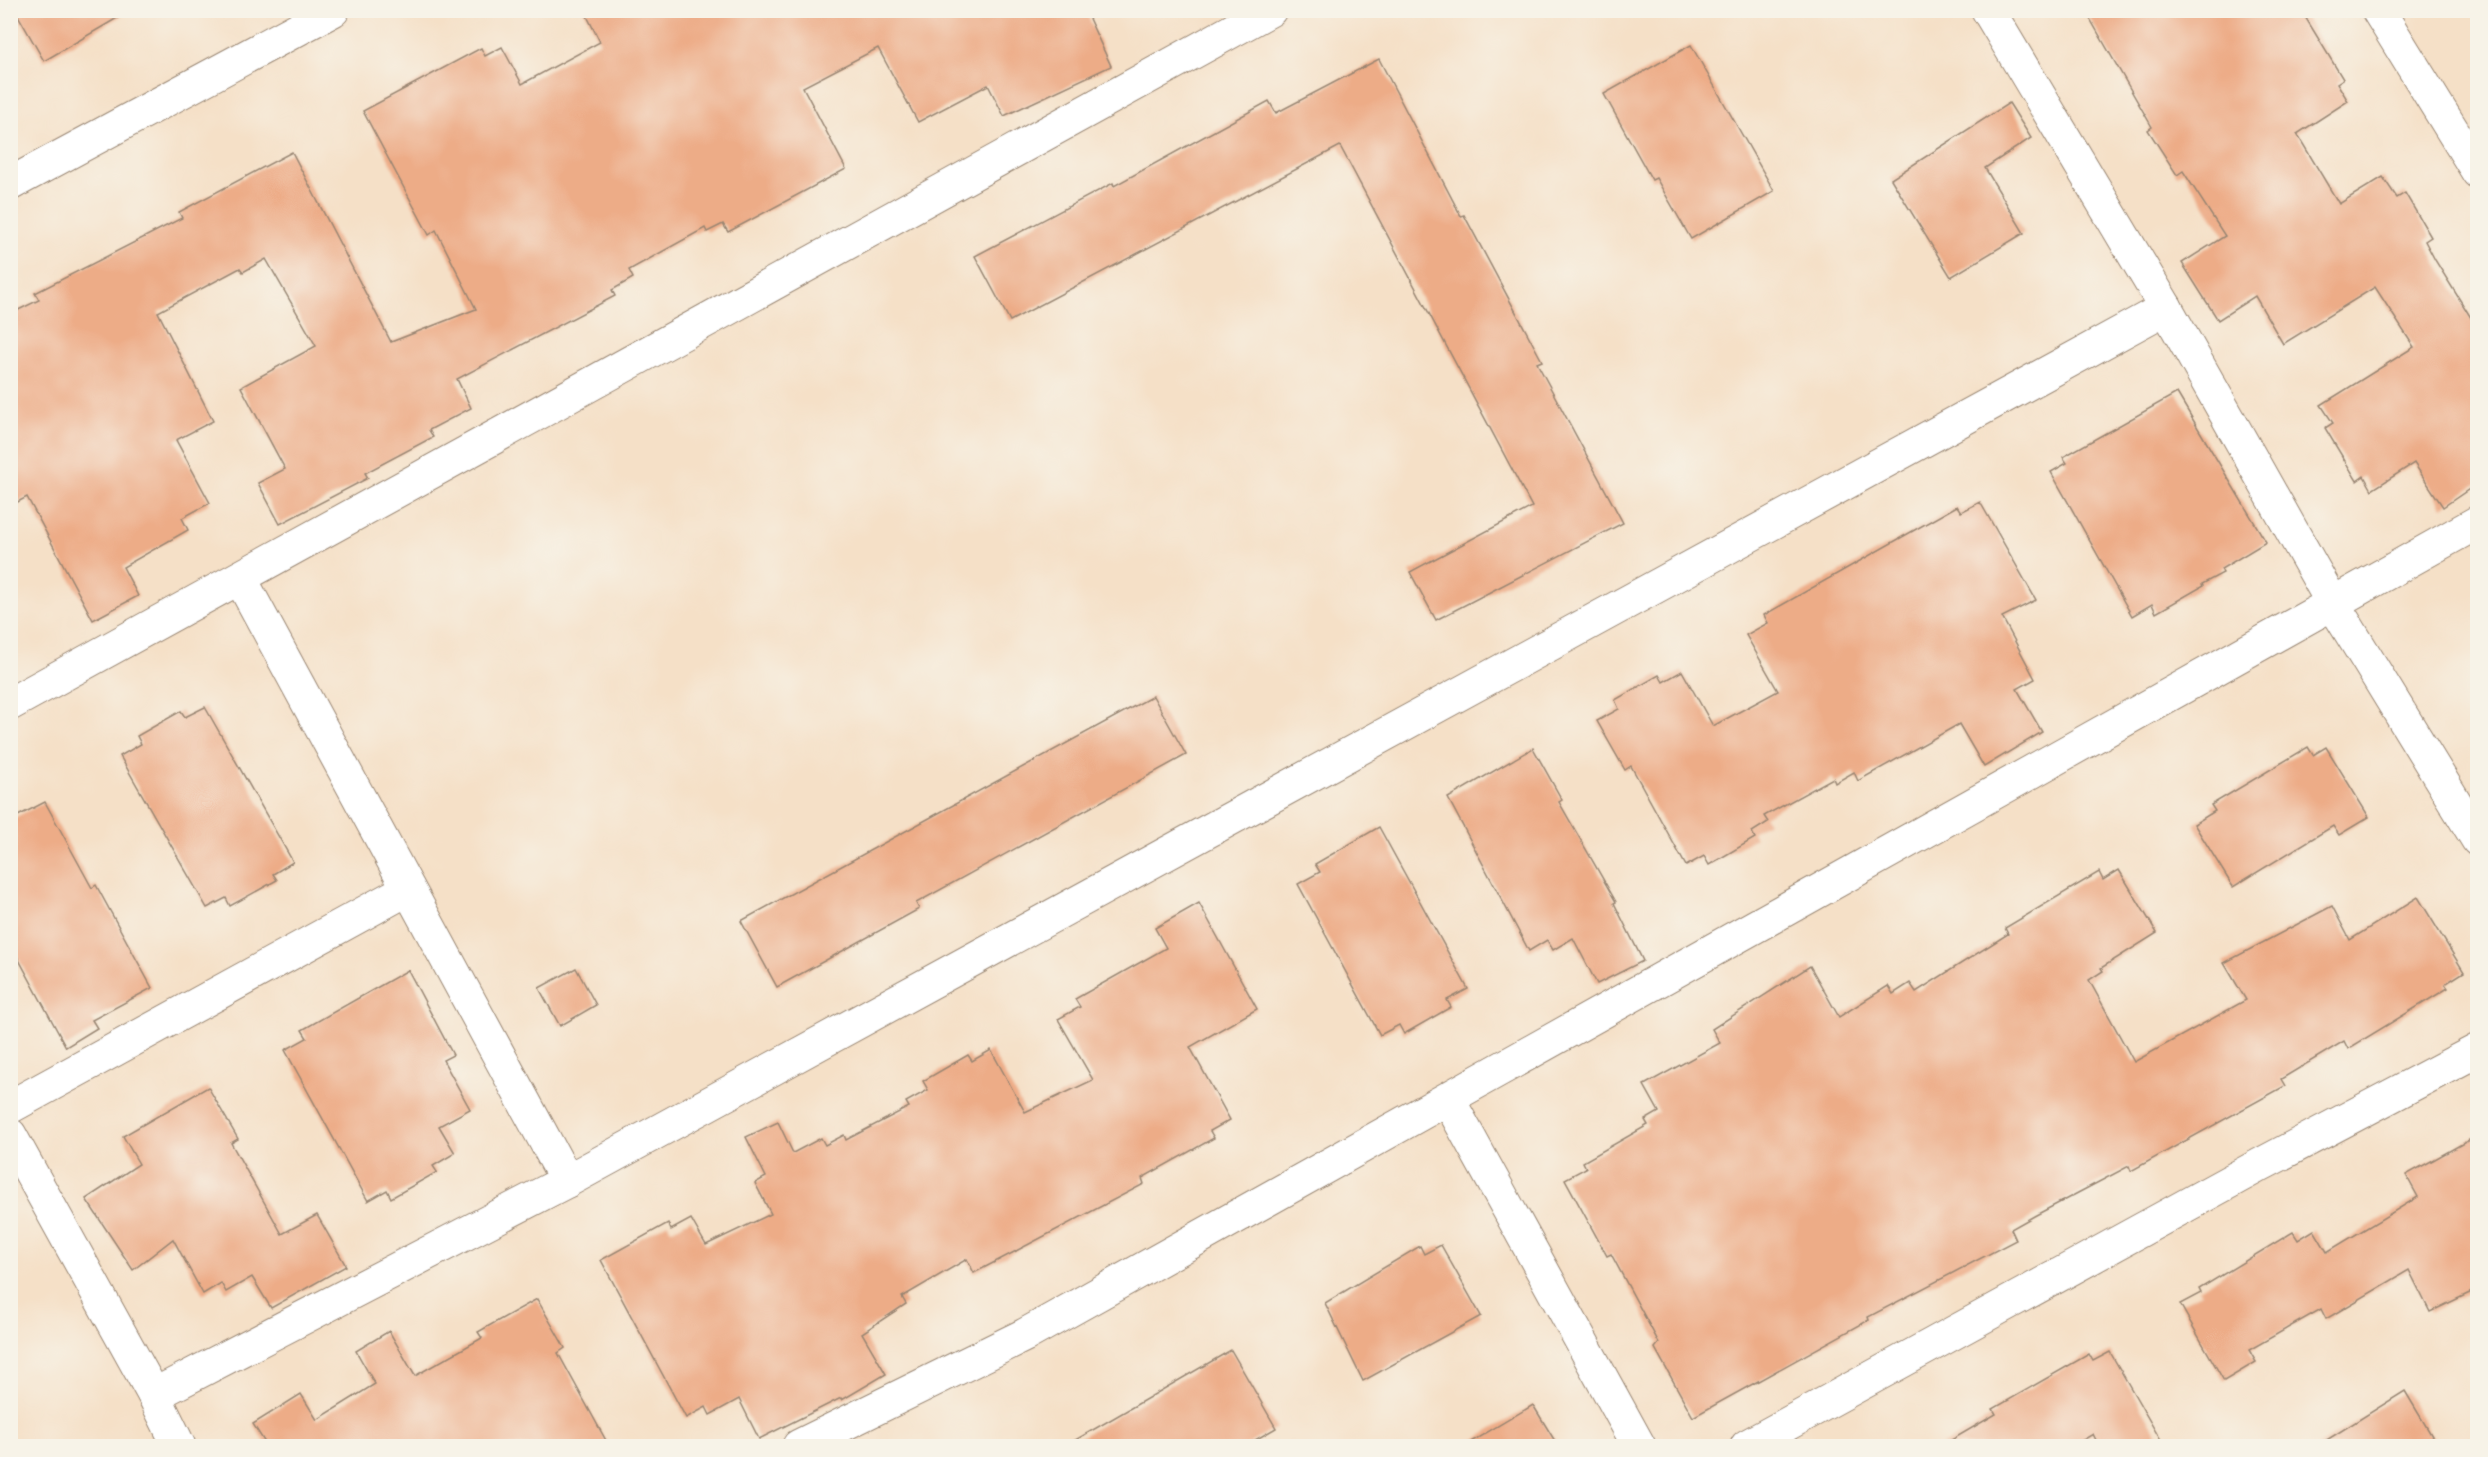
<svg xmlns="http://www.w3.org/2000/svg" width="2488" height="1457" font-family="'Balsamiq Sans',sans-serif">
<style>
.building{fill:#edac87}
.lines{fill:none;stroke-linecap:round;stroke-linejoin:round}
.street-casing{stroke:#988572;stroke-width:35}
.street{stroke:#fff;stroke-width:33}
</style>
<rect width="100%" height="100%" fill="#f7f3e8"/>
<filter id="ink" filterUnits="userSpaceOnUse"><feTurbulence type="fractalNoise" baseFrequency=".0167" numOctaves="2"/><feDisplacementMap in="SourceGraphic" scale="12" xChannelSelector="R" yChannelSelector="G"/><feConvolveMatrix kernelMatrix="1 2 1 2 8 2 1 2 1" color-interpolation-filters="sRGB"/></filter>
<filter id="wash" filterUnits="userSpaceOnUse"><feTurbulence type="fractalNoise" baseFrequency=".008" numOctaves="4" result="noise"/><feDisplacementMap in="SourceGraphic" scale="24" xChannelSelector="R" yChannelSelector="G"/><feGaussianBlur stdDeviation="1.35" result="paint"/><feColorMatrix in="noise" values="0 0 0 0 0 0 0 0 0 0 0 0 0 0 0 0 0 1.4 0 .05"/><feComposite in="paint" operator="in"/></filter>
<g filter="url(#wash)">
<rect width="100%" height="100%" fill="#f5e0c7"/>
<g id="blocks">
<!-- building -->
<g class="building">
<polygon points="15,10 131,10 44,61"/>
<polygon points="584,10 1085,10 1111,66 1004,116 988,85 918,122 878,48 803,87 846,169 728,232 723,224 707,232 705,228 629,270 633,278 612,290 615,296 457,379 471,408 429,430 433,437 365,473 368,478 280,524 258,483 285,469 241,387 316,346 266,259 243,272 240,268 158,312 213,421 176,440 210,503 182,518 188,530 123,567 138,596 93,620 27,497 10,506 10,314 39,300 35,293 182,218 179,212 292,152 391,342 476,309 436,230 429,235 363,111 481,48 485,56 502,47 522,84 600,42"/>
<polygon points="2085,10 2301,10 2343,79 2337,83 2348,101 2297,134 2339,204 2383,177 2397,198 2405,193 2431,237 2425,241 2435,260 2478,329 2478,483 2443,507 2414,463 2372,490 2364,476 2357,481 2325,428 2333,423 2321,405 2414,347 2375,287 2283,344 2255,296 2218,320 2182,263 2225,236 2183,171 2177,175 2148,130 2152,127"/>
<polygon points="1691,45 1774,191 1691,239 1656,178 1652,180 1604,94"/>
<polygon points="1379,59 1461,216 1464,215 1542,361 1537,363 1623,523 1436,620 1410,572 1532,507 1340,146 1010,321 975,256 1113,183 1114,186 1269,101 1276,113"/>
<polygon points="2009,103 2031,138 1985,168 2024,233 1951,277 1891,179"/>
<polygon points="2177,393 2266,542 2221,569 2223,573 2202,584 2203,586 2156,613 2152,604 2132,616 2051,472 2067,463 2063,457"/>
<polygon points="1980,502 2036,600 2002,617 2035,679 2017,689 2042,732 1984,767 1959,724 1858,781 1854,772 1835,783 1833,778 1764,816 1768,822 1752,832 1755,838 1709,865 1704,856 1686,866 1631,766 1625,770 1597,721 1619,709 1615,700 1659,675 1663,682 1682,671 1713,726 1778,691 1746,635 1768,623 1764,615 1957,506 1961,512"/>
<polygon points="1153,696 1186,755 916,903 919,909 777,987 741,921"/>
<polygon points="205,707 293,862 273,874 277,880 230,906 226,898 207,908 120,756 141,744 137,736 181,711 185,717"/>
<polygon points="2308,747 2313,755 2326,747 2369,817 2339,835 2333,826 2233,887 2194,824 2215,811 2211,805"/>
<polygon points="1533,748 1562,800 1559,802 1616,902 1614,903 1643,961 1597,984 1573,938 1553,950 1547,940 1529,951 1448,798"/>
<polygon points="45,802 92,888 96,885 152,988 92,1020 97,1028 66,1047 10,943 10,820"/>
<polygon points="1379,827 1468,989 1447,1000 1451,1007 1404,1034 1399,1025 1380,1035 1298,884 1320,872 1315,864"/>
<polygon points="2119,870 2157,933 2101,968 2103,971 2089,980 2134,1062 2246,1000 2224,963 2332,906 2350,940 2418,897 2464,972 2445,984 2448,988 2348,1049 2344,1041 2281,1079 2285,1086 2131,1171 2129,1166 2036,1215 2011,1229 2016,1240 1868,1317 1869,1320 1693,1417 1655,1348 1659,1343 1611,1254 1607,1256 1565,1179 1586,1168 1583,1162 1648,1125 1645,1120 1659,1112 1644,1085 1720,1043 1712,1029 1810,966 1839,1017 1888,986 1893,994 1910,983 1916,992 2008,934 2005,928 2099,872 2103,880"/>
<polygon points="1199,903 1257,1009 1190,1047 1230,1120 1210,1131 1214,1138 1142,1178 1144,1184 974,1273 967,1259 902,1297 906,1304 862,1333 886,1374 842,1400 841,1398 759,1439 739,1399 710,1415 706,1407 686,1418 601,1260 668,1223 671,1230 691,1219 706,1245 771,1214 755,1183 766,1177 746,1137 778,1122 793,1153 821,1138 825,1145 844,1135 846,1140 909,1107 906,1102 928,1090 923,1081 968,1055 972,1061 991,1050 1025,1112 1093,1080 1058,1019 1080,1007 1075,999 1166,948 1155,928"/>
<polygon points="576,968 596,1005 560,1026 539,988"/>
<polygon points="408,970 453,1055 443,1060 470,1109 439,1126 455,1153 433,1166 437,1172 391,1198 387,1190 368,1201 285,1050 307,1038 302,1030"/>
<polygon points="208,1087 238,1139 231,1143 282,1234 317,1215 346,1266 271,1308 252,1277 226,1292 221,1283 203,1294 173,1239 133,1270 86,1199 139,1164 123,1136"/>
<polygon points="2478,1135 2478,1289 2430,1312 2409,1270 2326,1319 2321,1309 2249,1350 2256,1362 2224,1381 2180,1304 2201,1293 2199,1289 2293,1232 2298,1240 2314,1230 2327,1252 2418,1197 2406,1175"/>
<polygon points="1441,1245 1481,1316 1363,1381 1325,1303 1420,1246 1424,1254"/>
<polygon points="537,1299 565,1348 558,1353 609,1446 267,1446 253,1424 301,1394 317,1420 375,1384 356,1351 389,1331 415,1376 482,1338 478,1332"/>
<polygon points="1231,1350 1276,1428 1245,1446 1065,1446"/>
<polygon points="2110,1352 2164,1446 2099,1446 2093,1434 2073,1446 1941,1446 1996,1414 1993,1409 2089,1354 2093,1361"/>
<polygon points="2405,1391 2438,1446 2317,1446"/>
<polygon points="1533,1405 1558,1446 1464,1446"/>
</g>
</g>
</g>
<g filter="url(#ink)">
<use href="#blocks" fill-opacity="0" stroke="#988572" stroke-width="1.5"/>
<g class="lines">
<defs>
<g id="street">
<polyline points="1988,10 2166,308 2332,602 2478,840"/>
<polyline points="2378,10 2478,172"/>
<polyline points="10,184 333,10"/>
<polyline points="240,578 567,1181"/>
<polyline points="10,704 1270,10"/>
<polyline points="1448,1099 1639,1446"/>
<polyline points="10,1107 408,889"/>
<polyline points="10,1135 154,1395 179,1446"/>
<polyline points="154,1395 567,1181 2166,308"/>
<polyline points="799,1446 1025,1335 2478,522"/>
<polyline points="1747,1446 2258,1166 2478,1050"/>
</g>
</defs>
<!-- street casing -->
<use href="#street" class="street-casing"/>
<!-- street -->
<use href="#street" class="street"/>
</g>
</g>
<!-- margin -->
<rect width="2488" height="1457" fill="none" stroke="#f7f3e8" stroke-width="36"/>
</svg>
